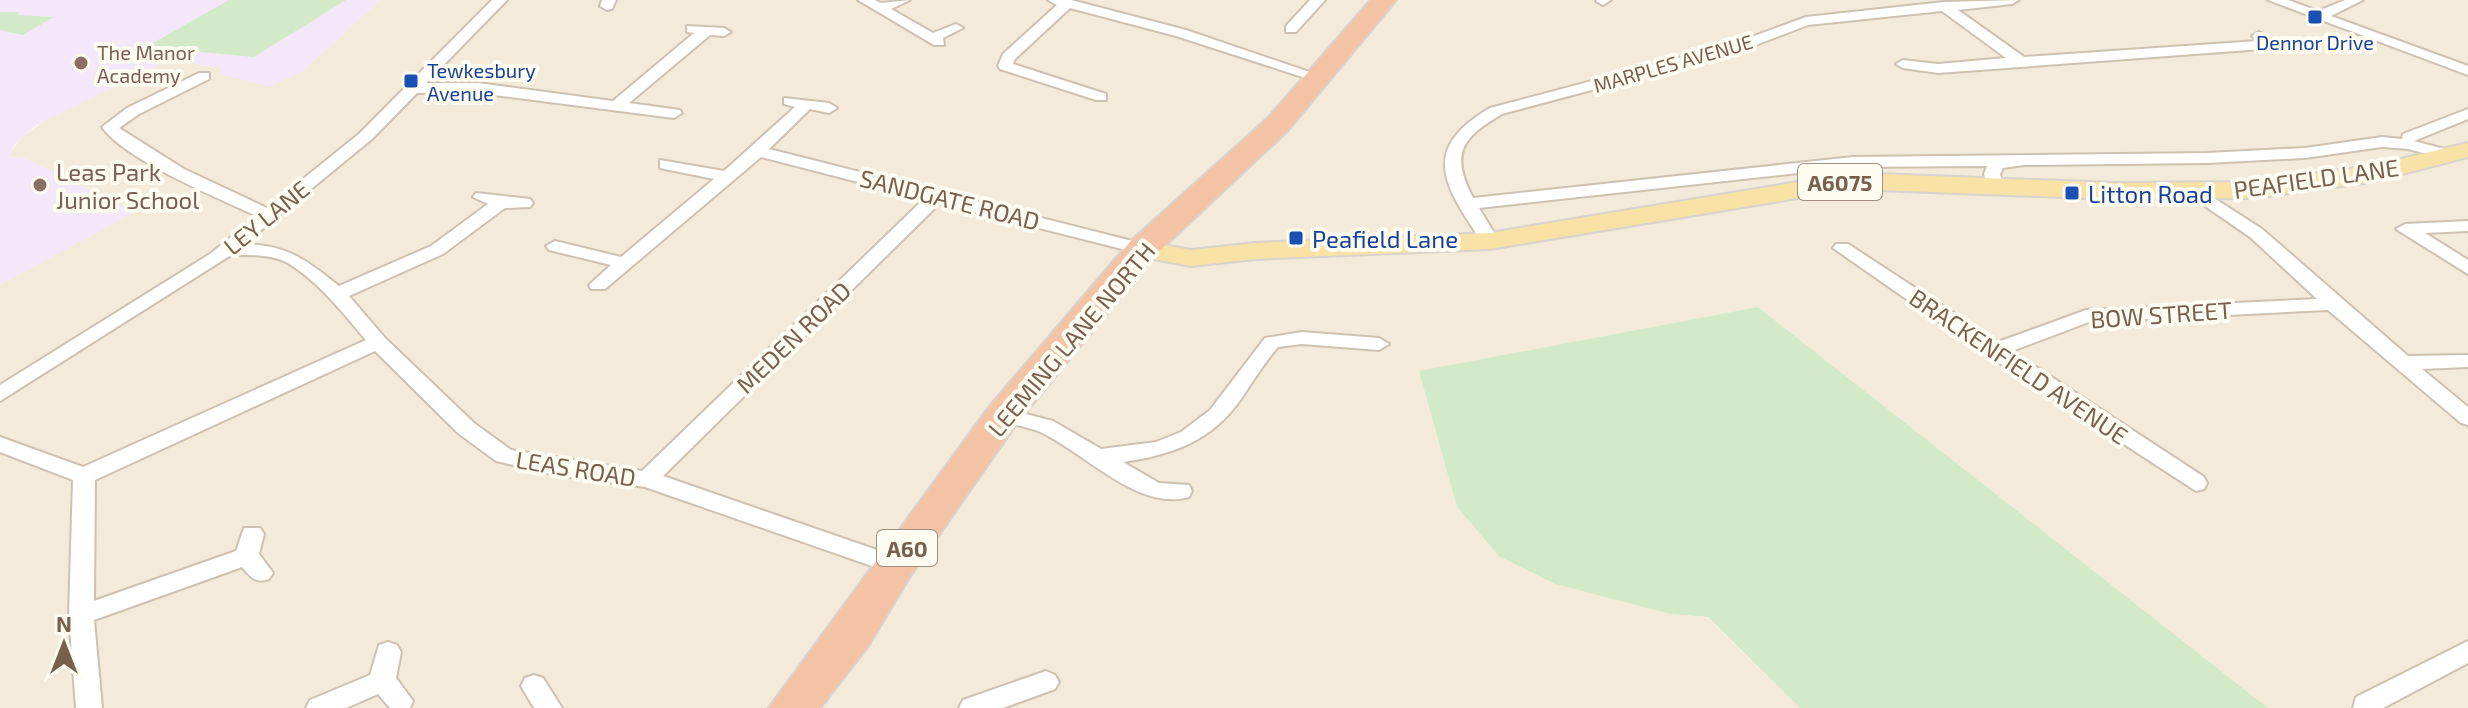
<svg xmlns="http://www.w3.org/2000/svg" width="2468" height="708" font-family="'Exo 2',sans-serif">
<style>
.residential{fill:#f4ead9}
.education{fill:#f4e7f9}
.green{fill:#d3eac9}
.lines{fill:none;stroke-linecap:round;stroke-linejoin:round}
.street-casing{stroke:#cec1b0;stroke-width:4}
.primary-casing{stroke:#d9d3cd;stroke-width:4}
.highway-casing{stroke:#d9d3cd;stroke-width:4}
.street{fill:#fff;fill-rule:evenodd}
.primary{fill:#f8e2a6;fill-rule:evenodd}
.highway{fill:#f4c2a4;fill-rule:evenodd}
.transit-dot{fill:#1a4fb4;stroke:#fefbf1;stroke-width:3}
.education-dot{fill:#8d6e63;stroke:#fefbf1;stroke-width:3}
.labels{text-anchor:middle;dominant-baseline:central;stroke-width:8;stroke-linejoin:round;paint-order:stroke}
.far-transit-label{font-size:20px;fill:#164399;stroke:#fefbf1}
.far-education-label{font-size:20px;fill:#785e54;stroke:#fefbf1;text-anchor:start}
.far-street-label{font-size:20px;fill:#77614e;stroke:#fefbf1}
.shield{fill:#fefbf1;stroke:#a08f7f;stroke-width:2}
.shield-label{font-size:22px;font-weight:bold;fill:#77614e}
.education-label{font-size:24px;fill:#785e54;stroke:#fefbf1;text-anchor:start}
.street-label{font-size:24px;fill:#77614e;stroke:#fefbf1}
.transit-label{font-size:24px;fill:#164399;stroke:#fefbf1;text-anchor:start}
</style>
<rect width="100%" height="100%" fill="#fcf7eb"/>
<!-- residential -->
<polygon class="residential" points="380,0 2468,0 2468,708 2268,708 1758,307 1419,372 1500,557 1555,584 1670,614 1707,617 1800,708 0,708 0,285 134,212 25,158 8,156 22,137 50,117 172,59 222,68 302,72"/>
<!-- education -->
<polygon class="education" points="0,0 380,0 302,72 269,87 223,75 221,68 172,59 35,126 14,145 9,156 25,158 135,212 0,285"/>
<!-- green -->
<g class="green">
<polygon points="229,0 346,0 254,57 146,47"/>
<polygon points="0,12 20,12 17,15 54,17 23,35 0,30"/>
<polygon points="1758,307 2268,708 1800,708 1708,617 1670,614 1555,584 1500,557 1457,507 1419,371"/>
</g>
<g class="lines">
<defs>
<g id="street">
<path d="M492 0H507L426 83H478L613 101 694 33 687 32V26L724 28 731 32 724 36 710 35 629 103 680 110 682 113 674 118 478 93H417L372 139 244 244C288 245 306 260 339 286L431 246 488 204 473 197 476 193 530 199 533 203 530 207 505 208 443 254 349 296 385 338 474 423 511 450 642 471 924 199 761 157 605 289H591L589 285 611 265 549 250 546 246 555 241 621 257 714 179 660 168V160L724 171 795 107 784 104V98L829 103 837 108 829 113 810 109 769 149 1148 245 1151 249 1142 254 940 203 663 476 903 559 907 565 903 571 895 574 645 487 555 475 496 461 458 433 375 351 95 480 94 601 236 551 244 528H260L264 534 259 554 273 573 269 579C255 584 251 577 242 567L94 620 102 708H76L69 615 73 480 0 452V437L83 467 366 340C343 313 319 282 288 263 272 254 249 255 231 255L0 401V385L210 254 257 216C218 198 125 160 102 127L127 108 199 73H209V79L139 114 119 128 184 169 267 208 360 133Z"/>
<polygon points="602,0 616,0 612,9 607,10 600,6"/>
<polygon points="858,0 875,0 881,3 910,0 891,9 933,33 956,24 963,28 943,38 944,45 934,45"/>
<polygon points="1048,0 1071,0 1186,30 1327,78 1320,82 1315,81 1176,36 1070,8 1015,59 1013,64 1106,94 1106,100 1096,100 1000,69 998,66 1003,54 1057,5"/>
<polygon points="1310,0 1325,0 1296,32 1286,32 1286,26"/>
<polygon points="1611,0 1603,5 1596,1 1597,0"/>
<path d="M2019 0 2012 4 1958 10 2024 57 2258 41 2252 36 2259 32 2283 44 2276 48 1938 73 1903 68 1896 64 1903 60 1938 64 2006 58 1942 11 1808 25 1745 49 1502 114C1461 138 1450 154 1473 198L1853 157 2207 153 2305 148 2382 137 2402 139 2403 134 2468 109V119L2414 141 2456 152 2458 155 2450 160 2408 149 2382 147 2305 158 2207 163 2024 165 2003 168 2000 174 2003 185 1995 190 1987 185 1984 174 1987 166 1853 167 1479 208 1499 241 1490 246 1484 245C1445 187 1418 150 1490 108L1735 43 1806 17 1944 2Z"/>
<polygon points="2268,0 2288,0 2318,11 2345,0 2363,0 2331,16 2468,66 2468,75"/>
<polygon points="2195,186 2262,229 2408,356 2468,355 2468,367 2422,369 2468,407 2468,425 2461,423 2328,310 2089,322 2012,351 2204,477 2207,483 2204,489 2196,491 1987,355 1833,248 1836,244 1848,244 1998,342 2086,310 2317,299 2250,237 2189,195 2189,187"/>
<polygon points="2468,221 2468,231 2425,233 2468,260 2468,274 2396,229 2405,224"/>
<path d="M1302 332 1379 338 1389 344 1379 350 1302 344 1278 347C1264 363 1253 381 1241 399 1212 441 1172 455 1123 462L1159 483 1189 485 1192 491 1189 497C1137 512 1084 451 1038 431 1025 426 1009 424 996 420L992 415 1003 408 1053 421 1101 449 1156 442 1181 432 1210 410 1265 338Z"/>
<polygon points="2468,641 2468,663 2383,708 2353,708 2356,697"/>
<polygon points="388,642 397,645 401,652 396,678 413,701 410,708 390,708 378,694 346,708 306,708 310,700 370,675 379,645"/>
<polygon points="1046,671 1055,675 1059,682 1055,689 1003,708 959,708 963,700"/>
<polygon points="534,675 543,678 562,708 534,708 521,686 525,678"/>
</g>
<polygon id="primary" points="2468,143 2468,157 2371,182 2253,198 2114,199 1852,189 1490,249 1255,259 1191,266 1132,255 1128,249 1132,243 1142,241 1191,250 1255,243 1490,233 1852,173 2114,183 2253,182 2371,166"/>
<polygon id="highway" points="1371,0 1396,0 1288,130 1154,256 1016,424 910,576 868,646 820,708 769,708 990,406 1130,242 1268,118"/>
</defs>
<!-- street casing -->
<use href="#street" class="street-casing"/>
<!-- primary casing -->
<use href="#primary" class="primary-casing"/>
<!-- highway casing -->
<use href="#highway" class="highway-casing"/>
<!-- street -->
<use href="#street" class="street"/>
<!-- primary -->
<use href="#primary" class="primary"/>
<!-- highway -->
<use href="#highway" class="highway"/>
</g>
<!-- markers -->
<g class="transit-dot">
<rect x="2307" y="9" width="16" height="16" rx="4"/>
<rect x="403" y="73" width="16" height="16" rx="4"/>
<rect x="2064" y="185" width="16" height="16" rx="4"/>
<rect x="1288" y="230" width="16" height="16" rx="4"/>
</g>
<g class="education-dot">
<circle cx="81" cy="63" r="8"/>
<circle cx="40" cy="185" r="8"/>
</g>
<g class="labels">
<!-- far-transit labels -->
<g class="far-transit-label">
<text x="2315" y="42">Dennor Drive</text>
<text x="427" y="70" text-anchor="start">Tewkesbury<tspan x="427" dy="23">Avenue</tspan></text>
</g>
<!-- far-education labels -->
<g class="far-education-label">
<text x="97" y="52">The Manor<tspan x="97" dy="23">Academy</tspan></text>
</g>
<!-- far-street labels -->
<g class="far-street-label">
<text transform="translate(1673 63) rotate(-16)">MARPLES AVENUE</text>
</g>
<!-- shield labels -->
<g class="shield">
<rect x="1798" y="164" width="84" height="36" rx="6"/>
<rect x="877" y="530" width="60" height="36" rx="6"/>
</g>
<g class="shield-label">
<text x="1840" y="182">A6075</text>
<text x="907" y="548">A60</text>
</g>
<!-- education labels -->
<g class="education-label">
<text x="56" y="171">Leas Park<tspan x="56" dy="28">Junior School</tspan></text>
</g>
<!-- street labels -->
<g class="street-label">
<text transform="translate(2316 178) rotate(-8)">PEAFIELD LANE</text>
<text transform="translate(950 199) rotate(14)">SANDGATE ROAD</text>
<text transform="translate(266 217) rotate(-39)">LEY LANE</text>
<text transform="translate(2161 314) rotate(-4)">BOW STREET</text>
<text transform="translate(793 337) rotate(-44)">MEDEN ROAD</text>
<text transform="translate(1071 339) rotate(-50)">LEEMING LANE NORTH</text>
<text transform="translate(2019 366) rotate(34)">BRACKENFIELD AVENUE</text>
<text transform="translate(576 468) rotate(9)">LEAS ROAD</text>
</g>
<!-- transit labels -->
<g class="transit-label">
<text x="2088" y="193">Litton Road</text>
<text x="1312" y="238">Peafield Lane</text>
</g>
</g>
<!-- north arrow -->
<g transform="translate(64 644)" stroke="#fefbf1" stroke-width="6" paint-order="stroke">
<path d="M0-6L14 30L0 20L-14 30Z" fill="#77614e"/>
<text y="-12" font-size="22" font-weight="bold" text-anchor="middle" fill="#77614e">N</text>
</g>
</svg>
